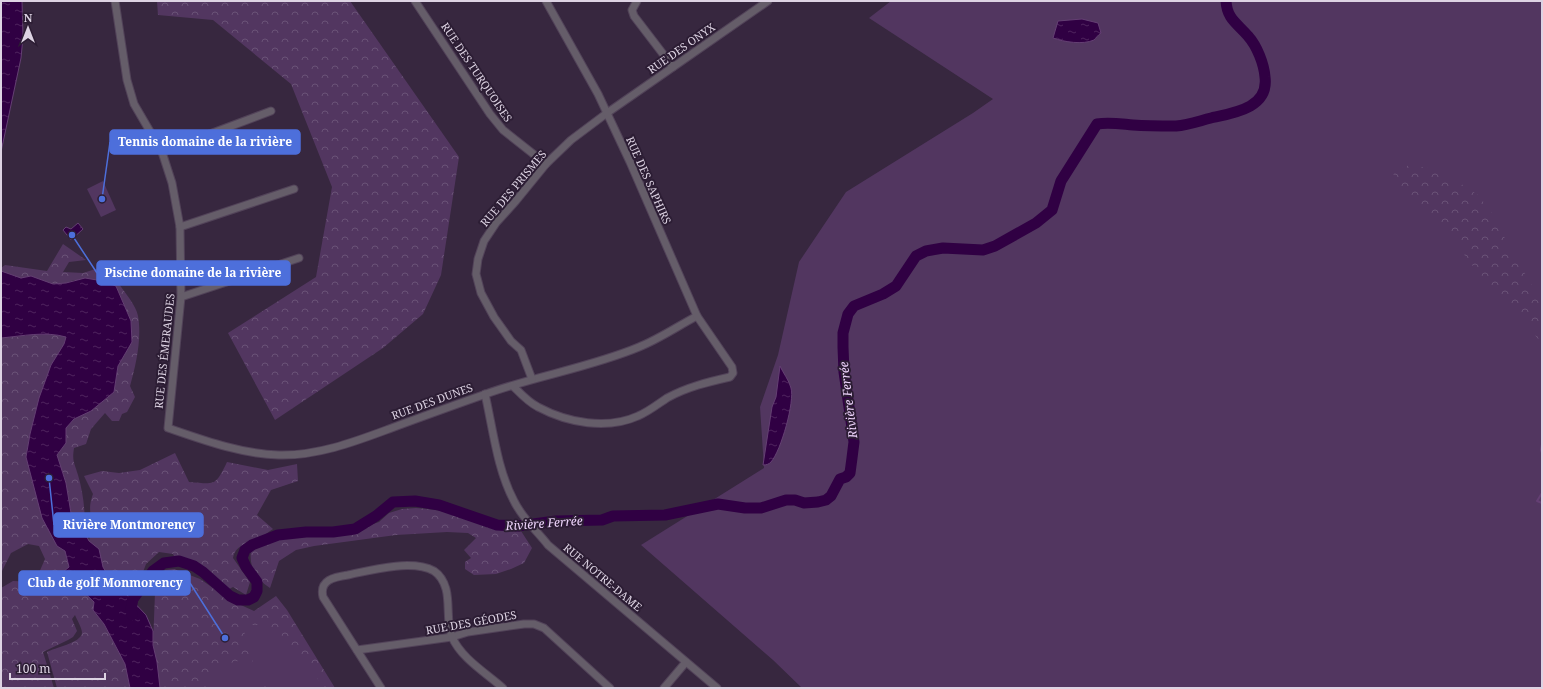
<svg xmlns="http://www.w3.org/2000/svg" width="1543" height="689" font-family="'Noto Serif',serif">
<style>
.grass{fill:#523660}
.forest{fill:url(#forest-crowns)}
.water{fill:url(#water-ripples);stroke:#643f73}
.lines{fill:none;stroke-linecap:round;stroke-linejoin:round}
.stream{stroke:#643f73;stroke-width:2}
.river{stroke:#300043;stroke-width:11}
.minor-casing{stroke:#524359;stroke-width:9}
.minor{stroke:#655d69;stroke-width:7}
.labels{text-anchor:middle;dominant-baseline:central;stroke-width:4;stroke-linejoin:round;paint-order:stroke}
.street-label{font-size:11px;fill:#ddd3e3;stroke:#2c1d34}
.water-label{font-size:12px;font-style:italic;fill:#edd3fb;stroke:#2c1d34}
.leader{fill:none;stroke:#4d6fdb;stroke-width:1.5}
.callout-dot{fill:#4d6fdb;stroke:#2c1d34;stroke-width:1.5}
.callout{fill:#4d6fdb;stroke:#4d6fdb;stroke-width:1.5}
.callout-label{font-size:12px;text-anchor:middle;font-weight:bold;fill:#fff}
</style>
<defs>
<pattern id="forest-crowns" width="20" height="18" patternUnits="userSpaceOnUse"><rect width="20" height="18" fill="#523660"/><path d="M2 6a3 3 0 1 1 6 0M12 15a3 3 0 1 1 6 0" fill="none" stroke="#6a5277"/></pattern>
<pattern id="water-ripples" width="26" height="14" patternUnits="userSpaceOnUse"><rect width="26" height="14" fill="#300043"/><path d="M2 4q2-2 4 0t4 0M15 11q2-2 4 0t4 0" fill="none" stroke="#4e245e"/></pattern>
</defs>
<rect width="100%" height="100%" fill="#37273f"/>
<!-- grass -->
<g class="grass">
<polygon points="891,1 1542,1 1542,688 802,688 773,660 641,545 764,468 760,407 778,355 799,262 846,192 973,113 993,99 869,18"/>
<polygon points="103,181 116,210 101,217 87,189"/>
<polygon points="282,613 326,688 160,688 153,631 255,623"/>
</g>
<!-- forest -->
<g class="forest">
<polygon points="157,1 350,1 459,157 441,275 423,314 383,348 275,420 228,333 316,277 332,187 291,84 213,20 158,15"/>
<polygon points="1409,165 1428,168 1455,180 1478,195 1492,213 1511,250 1542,302 1542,344 1527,325 1471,264 1455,242 1393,179 1394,172"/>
<path d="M63 244 86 260 69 262 63 272 83 273 102 267 114 270 125 277 119 284C125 293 136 305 138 316 142 338 136 365 130 386L135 397 127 412 122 414 119 421H112L105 413 91 429 86 444 74 448C72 461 74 462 78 475 83 492 86 513 84 531L73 525 66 483 57 455 66 443V428L74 419 91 411 114 392 118 366 132 342 131 321 116 286 74 280 66 283 53 284 31 276 21 278 1 271V268L5 265 47 271Z"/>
<path d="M39 334H55L66 336 64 344 51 365 39 398 30 434 26 457 57 545 65 551 69 567 63 572 94 602 93 610 104 624 125 664 130 688H57L47 652C54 648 81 643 82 633 82 628 77 620 75 615L72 619 77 631 73 637 68 640 43 652 54 688H1V588L13 581 35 582 45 559 39 546 28 544 11 553 1 573V338Z"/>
<path d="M175 453 189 482C215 484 215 487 227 462L268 470 297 464 298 481 271 490 257 515 273 529C268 532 263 537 257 540 246 545 236 544 233 558L250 582 246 595 233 587 229 589 210 573 197 572 178 564 173 554 159 552 146 564 140 580 130 589 127 595 114 586 103 567 98 549 89 541C90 536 92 530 91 525 91 511 88 508 93 494L84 476 102 471 119 473 140 470Z"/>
<path d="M416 508C433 509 451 512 467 518 488 525 498 532 521 531L532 548 524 563 511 569 496 574 474 575 465 569V562L471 558 464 550 476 538 468 533 447 532 396 535 314 546 296 550 279 561 270 588C255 578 249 567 251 550L265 543 286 538 300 536 348 533 379 522 389 513 402 509Z"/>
<polygon points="174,569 200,579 232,601 254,611 276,596 287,610 335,688 325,688 303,661 296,655 279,632 266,625 250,625 244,631 253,661 247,665 237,661 214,669 207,682 209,688 160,688 153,645 155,593 159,578 165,570"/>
<polygon points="268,679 272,688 260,688 257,683"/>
</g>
<!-- water -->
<g class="water">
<polygon points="1,1 22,1 23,37 21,58 1,152"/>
<path d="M1082 19 1098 23 1101 33C1098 35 1096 38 1094 40 1083 45 1064 42 1053 38L1058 21Z"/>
<polygon points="78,223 83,229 71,240 63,230 66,227 71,229"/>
<path d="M1 271 21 278 31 276 53 284 66 283 85 278 103 281 116 286 131 321 132 342 118 366 114 392 91 411 74 419 66 428V443L57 455 66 483 73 525 84 531 89 541 99 549 103 567 114 586 127 595 146 615 153 631V645L157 662 160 688H130L125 664 104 624 93 610 94 602 63 572 69 567 65 551 57 546 42 518 26 457 30 434 39 398 51 365 64 344 66 337C45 331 23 336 1 338Z"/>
<path d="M780 366C783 373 789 380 791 388 795 401 781 451 771 462 769 464 767 465 763 465L772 407 776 397Z"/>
</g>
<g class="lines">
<!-- stream -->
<g class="stream">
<polyline points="1542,444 1541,450 1542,453"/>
<polyline points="1542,493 1537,501 1542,503"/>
</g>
<!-- river -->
<path class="river" d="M132 615 131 609 133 599 153 571 164 563 179 561 194 566 203 572 230 596 238 600H248L254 597 257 591V582L246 567 242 558 245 550 252 545 278 535 306 532H333L355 529 376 516 393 502 415 501 439 505 497 525 518 526 556 521 602 520 613 516 665 515 718 504 745 508H761L786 500H795L804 503 818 502 826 500 831 496 840 479 846 477 850 473 852 458 854 442 844 372 843 347V333L848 314 854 306 883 294 896 286 916 256 926 251 943 248 983 250 995 246 1036 223 1052 210 1061 181 1097 124C1109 122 1121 124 1133 125 1147 126 1162 126 1176 126 1188 125 1199 121 1211 118 1234 113 1269 108 1265 77 1264 64 1257 46 1248 36 1237 23 1227 19 1226 1"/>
<defs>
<g id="minor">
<path d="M115 1 127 80 134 104 162 152 172 183 180 227 181 297 168 428C203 440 241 454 279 455 317 456 354 442 389 429 421 417 452 406 483 395 534 376 589 368 639 347 659 339 678 326 697 316"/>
<polyline points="415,1 490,114 503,130 546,164"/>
<polyline points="637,1 632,10 634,16 673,67"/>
<polyline points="162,152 271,111"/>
<polyline points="180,227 294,189"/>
<polyline points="181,297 299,258"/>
<polyline points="532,379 521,350 511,341 494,317 481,293 476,274 478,259 484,241 496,223 515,202 546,164 571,140 607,113 768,1"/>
<path d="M513 386C521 394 528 402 538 407 568 423 607 430 638 416 648 412 658 404 667 398 687 387 708 382 730 377L733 373 732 367 697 316 630 162 598 94 546 1"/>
<path d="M485 394C493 429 497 469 514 501 522 518 537 531 548 545L717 688"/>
<polyline points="357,650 452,637 468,632 524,624 534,624 544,628 610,688"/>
<path d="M381 688 323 597C319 580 334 577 348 575 371 570 412 559 434 571 440 575 444 582 446 589 450 604 446 621 452 637 461 658 486 673 503 688"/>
<polyline points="664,688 686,662"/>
</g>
</defs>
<!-- minor casing -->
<use href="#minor" class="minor-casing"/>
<!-- minor -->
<use href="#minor" class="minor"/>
</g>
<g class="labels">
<!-- street labels -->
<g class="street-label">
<text transform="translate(681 48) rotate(-35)">RUE DES ONYX</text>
<text transform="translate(477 72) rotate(56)">RUE DES TURQUOISES</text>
<text transform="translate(649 180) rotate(66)">RUE DES SAPHIRS</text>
<text transform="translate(513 188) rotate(-50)">RUE DES PRISMES</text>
<text transform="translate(164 351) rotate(-84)">RUE DES ÉMERAUDES</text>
<text transform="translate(432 401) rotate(-20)">RUE DES DUNES</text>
<text transform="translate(603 577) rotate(40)">RUE NOTRE-DAME</text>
<text transform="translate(471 622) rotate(-10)">RUE DES GÉODES</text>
</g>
<!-- water labels -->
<g class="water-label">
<text transform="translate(848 400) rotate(-97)">Rivière Ferrée</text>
<text transform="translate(544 523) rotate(-4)">Rivière Ferrée</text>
</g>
</g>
<!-- callouts -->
<path class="leader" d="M102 199L110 142M72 235L97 273M49 478L54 525M225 638L190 583"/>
<g class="callout-dot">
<circle cx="102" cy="199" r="4"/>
<circle cx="72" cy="235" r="4"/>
<circle cx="49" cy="478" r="4"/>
<circle cx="225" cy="638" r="4"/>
</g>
<g class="callout">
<rect x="110" y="130" width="190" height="24" rx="4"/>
<rect x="97" y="261" width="193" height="24" rx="4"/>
<rect x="54" y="513" width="149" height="24" rx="4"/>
<rect x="19" y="571" width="171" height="24" rx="4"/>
</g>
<g class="callout-label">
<text x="205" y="146">Tennis domaine de la rivière</text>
<text x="193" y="277">Piscine domaine de la rivière</text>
<text x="129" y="529">Rivière Montmorency</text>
<text x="105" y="587">Club de golf Monmorency</text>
</g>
<!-- border -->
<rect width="1543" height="689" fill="none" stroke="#ddd3e3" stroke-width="4"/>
<!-- north arrow -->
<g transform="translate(28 28)" stroke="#2c1d34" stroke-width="3" paint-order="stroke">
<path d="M0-3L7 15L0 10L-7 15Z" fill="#ddd3e3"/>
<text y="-6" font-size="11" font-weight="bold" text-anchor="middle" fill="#ddd3e3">N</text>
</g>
<!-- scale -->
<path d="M10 673v6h95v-6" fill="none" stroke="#ddd3e3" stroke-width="2"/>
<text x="16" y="673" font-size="12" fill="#ddd3e3" stroke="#2c1d34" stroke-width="3" paint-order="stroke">100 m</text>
</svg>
